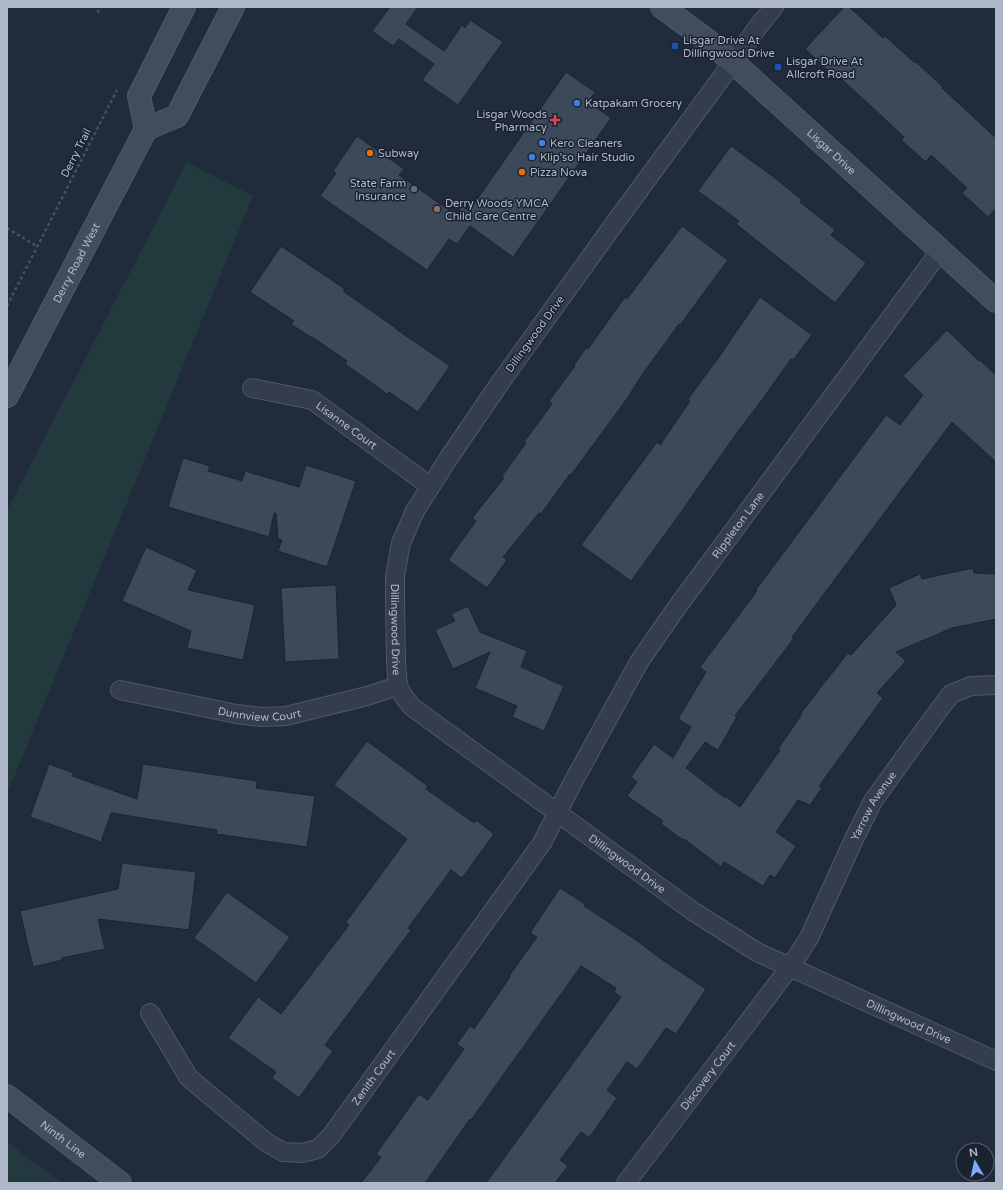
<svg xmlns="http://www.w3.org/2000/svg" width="1003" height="1190" font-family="'Varela Round',sans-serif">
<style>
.green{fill:#22393d}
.building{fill:#3c495b;stroke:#1c2433}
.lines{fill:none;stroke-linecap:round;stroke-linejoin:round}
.street-casing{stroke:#4f5867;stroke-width:20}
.secondary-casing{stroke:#4f5867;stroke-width:24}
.path{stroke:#40565a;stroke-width:2.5;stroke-dasharray:3 3;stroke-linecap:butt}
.street{stroke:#343d4c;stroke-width:18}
.secondary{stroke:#424c5f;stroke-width:22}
.transit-dot{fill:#1a4fb4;stroke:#1a2230;stroke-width:1.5}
.shop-dot{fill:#3f7fe0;stroke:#1a2230;stroke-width:1.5}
.health-dot{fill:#e0444e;stroke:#1a2230;stroke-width:1.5}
.food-dot{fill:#e8710a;stroke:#1a2230;stroke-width:1.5}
.service-dot{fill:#5c6f8a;stroke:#1a2230;stroke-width:1.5}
.education-dot{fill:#8d6e63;stroke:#1a2230;stroke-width:1.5}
.labels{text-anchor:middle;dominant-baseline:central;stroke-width:3;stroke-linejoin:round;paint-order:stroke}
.poi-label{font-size:11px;fill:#afb8c8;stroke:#1a2230;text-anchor:start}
.street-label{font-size:11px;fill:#afb8c8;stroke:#1a2230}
</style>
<rect width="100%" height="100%" fill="#202b3c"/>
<!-- green -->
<g class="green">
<polygon points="187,162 253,196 7,794 7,510"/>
<polygon points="7,1142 62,1183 7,1183"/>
</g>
<!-- building -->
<g class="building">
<polygon points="390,7 418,7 406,24 444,51 462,25 465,28 470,20 503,42 458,105 422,80 434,64 399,39 393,46 372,31"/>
<polygon points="844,7 849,7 883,38 885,36 915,63 916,62 943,87 942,88 996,138 996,208 988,217 962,193 967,188 931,155 926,162 901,140 904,137 873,108 836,74 834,76 805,49"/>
<polygon points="566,72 595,92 588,102 611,118 513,257 470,226 457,244 449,239 427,270 320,196 336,173 333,171 357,136 404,169 399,175 456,215 462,206 469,211"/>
<polygon points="731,146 775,178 802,200 800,202 835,230 831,235 866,263 835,303 736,224 739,221 698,191"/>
<polygon points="682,226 728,260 680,325 679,324 644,372 626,400 571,475 570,474 541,514 539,513 503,557 507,560 487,588 448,560 476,521 472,518 504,478 502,476 526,443 524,442 552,404 549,401 575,366 574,365 586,348 588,349 625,297 627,299"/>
<polygon points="281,246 345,289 343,291 397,329 396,329 450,366 418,412 389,392 387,394 372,383 345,364 347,361 312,337 312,338 291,324 294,321 250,292"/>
<polygon points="760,297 812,335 793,360 791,359 764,397 736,434 679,515 631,581 581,545 657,442 660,445 690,401 688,399 719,357"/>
<polygon points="947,330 979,361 980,360 996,375 996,462 952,422 792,637 794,638 735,716 737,717 718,750 705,742 686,768 725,798 726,797 740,807 780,750 778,749 802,714 801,713 821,687 848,653 851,655 896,605 889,588 920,574 922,579 973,568 974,573 996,574 996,619 952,628 896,652 906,661 877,693 883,698 819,786 822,788 810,805 798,800 776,832 796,846 775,878 770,875 763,886 724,862 721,867 684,839 683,840 661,824 663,821 627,796 637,782 631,777 654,744 673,758 691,727 678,719 706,672 700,667 757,591 755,591 886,415 900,425 923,395 903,376"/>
<polygon points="183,458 210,466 208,471 242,481 245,471 299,487 306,465 356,481 327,567 278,551 282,540 278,539 276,513 274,513 269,537 168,507"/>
<polygon points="146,547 197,570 188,590 255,605 243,660 187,648 191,631 122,601"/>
<polygon points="336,585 339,659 285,662 281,588"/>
<polygon points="468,606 480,632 527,651 521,667 564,686 544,731 512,717 517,706 475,688 490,652 453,669 435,630 455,621 451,614"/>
<polygon points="367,741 428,786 426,789 474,823 476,820 494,834 462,878 451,870 408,928 411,930 325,1045 333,1051 299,1098 272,1078 276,1072 228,1038 258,997 281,1014 349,925 346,922 407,839 334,785"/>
<polygon points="49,764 74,773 72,776 137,799 143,764 257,781 256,788 315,796 307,847 216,834 217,830 111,813 101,842 30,817"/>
<polygon points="122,863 196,872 189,930 98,919 105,949 62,958 62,960 33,967 20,911 118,889"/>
<polygon points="560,888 585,904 584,906 636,940 661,959 706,989 676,1034 666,1028 637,1069 627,1062 607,1090 617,1098 589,1138 581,1132 560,1160 568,1166 555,1183 486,1183 621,997 614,992 616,988 581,966 471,1120 470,1119 425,1183 361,1183 381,1157 376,1154 419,1094 428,1100 464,1049 457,1044 470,1026 474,1029 510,977 509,976 537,937 530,933"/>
<polygon points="227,892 290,937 256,983 194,938"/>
</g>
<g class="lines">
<defs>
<g id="street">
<path id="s1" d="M774 7 757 28 733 62 620 216 502 380 448 459 415 511 401 543 395 576V597L396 662 398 686 404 697 412 707 694 912 757 952 996 1061"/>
<path id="s2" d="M252 388 312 400 430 486"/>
<path id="s3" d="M120 690 236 714 261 717 286 716 367 696 398 686"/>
<path id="s4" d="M150 1013 189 1078 266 1142 283 1152 302 1153 318 1149 331 1136 542 843 572 784 639 662 675 610 940 251"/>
<path id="s5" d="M626 1183 790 967 809 938 854 839 873 801 938 711 951 694 971 686 996 685"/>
</g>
<g id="secondary">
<path id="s6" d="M662 7 708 41 733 62 996 301"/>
<polyline points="146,129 139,96 184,7"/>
<path id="s7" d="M7 396 146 129 177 116 233 7"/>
<path id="s8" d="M7 1096 120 1183"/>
</g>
</defs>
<!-- street casing -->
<use href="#street" class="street-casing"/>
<!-- secondary casing -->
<use href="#secondary" class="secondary-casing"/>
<!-- path -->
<g class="path">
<polyline points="98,13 99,7"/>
<polyline points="7,228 38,247"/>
<polyline points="7,306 117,90"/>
</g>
<!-- street -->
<use href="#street" class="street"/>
<!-- secondary -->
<use href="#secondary" class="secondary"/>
</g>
<!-- markers -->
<g class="transit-dot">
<rect x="671" y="42" width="8" height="8" rx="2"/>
<rect x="774" y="63" width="8" height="8" rx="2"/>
</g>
<g class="shop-dot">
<circle cx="577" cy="103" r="4"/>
<circle cx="542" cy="143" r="4"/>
<circle cx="532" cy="157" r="4"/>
</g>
<path class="health-dot" d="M553 114h4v4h4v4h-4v4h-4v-4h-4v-4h4z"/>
<g class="food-dot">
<circle cx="370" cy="153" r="4"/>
<circle cx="522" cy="172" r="4"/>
</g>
<circle class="service-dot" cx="414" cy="189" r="4"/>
<circle class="education-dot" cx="437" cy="209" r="4"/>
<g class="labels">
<!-- poi labels -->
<g class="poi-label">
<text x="683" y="40">Lisgar Drive At<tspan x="683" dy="13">Dillingwood Drive</tspan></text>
<text x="786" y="61">Lisgar Drive At<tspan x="786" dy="13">Allcroft Road</tspan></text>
<text x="585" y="103">Katpakam Grocery</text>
<text x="547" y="114" text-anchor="end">Lisgar Woods<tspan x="547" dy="13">Pharmacy</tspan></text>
<text x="550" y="143">Kero Cleaners</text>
<text x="378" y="153">Subway</text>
<text x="540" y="157">Klip'so Hair Studio</text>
<text x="530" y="172">Pizza Nova</text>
<text x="406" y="183" text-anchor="end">State Farm<tspan x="406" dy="13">Insurance</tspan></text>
<text x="445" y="203">Derry Woods YMCA<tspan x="445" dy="13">Child Care Centre</tspan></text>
</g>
<!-- street labels -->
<g class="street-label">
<text stroke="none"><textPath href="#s6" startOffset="223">Lisgar Drive</textPath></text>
<text transform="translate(76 153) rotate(-63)">Derry Trail</text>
<text stroke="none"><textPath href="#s7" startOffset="150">Derry Road West</textPath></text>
<text transform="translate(535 334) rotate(-54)">Dillingwood Drive</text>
<text stroke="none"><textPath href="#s2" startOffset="104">Lisanne Court</textPath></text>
<text stroke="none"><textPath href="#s4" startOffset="985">Rippleton Lane</textPath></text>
<text stroke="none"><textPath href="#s1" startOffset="741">Dillingwood Drive</textPath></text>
<text stroke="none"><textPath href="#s3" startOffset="142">Dunnview Court</textPath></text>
<text stroke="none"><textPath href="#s5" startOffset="453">Yarrow Avenue</textPath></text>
<text stroke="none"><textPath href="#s1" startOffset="1089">Dillingwood Drive</textPath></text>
<text stroke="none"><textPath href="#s1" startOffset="1413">Dillingwood Drive</textPath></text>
<text stroke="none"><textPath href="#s5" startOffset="135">Discovery Court</textPath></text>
<text stroke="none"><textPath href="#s4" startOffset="322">Zenith Court</textPath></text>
<text stroke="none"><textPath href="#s8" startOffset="71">Ninth Line</textPath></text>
</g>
</g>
<!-- border -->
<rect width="1003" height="1190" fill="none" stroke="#afb8c8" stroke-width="16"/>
<!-- north arrow -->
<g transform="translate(975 1162) rotate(351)"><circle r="19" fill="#1a2230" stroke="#565e6d"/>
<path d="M0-3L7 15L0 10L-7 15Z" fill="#7eaafe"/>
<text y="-6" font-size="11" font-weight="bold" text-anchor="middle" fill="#afb8c8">N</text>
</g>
</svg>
